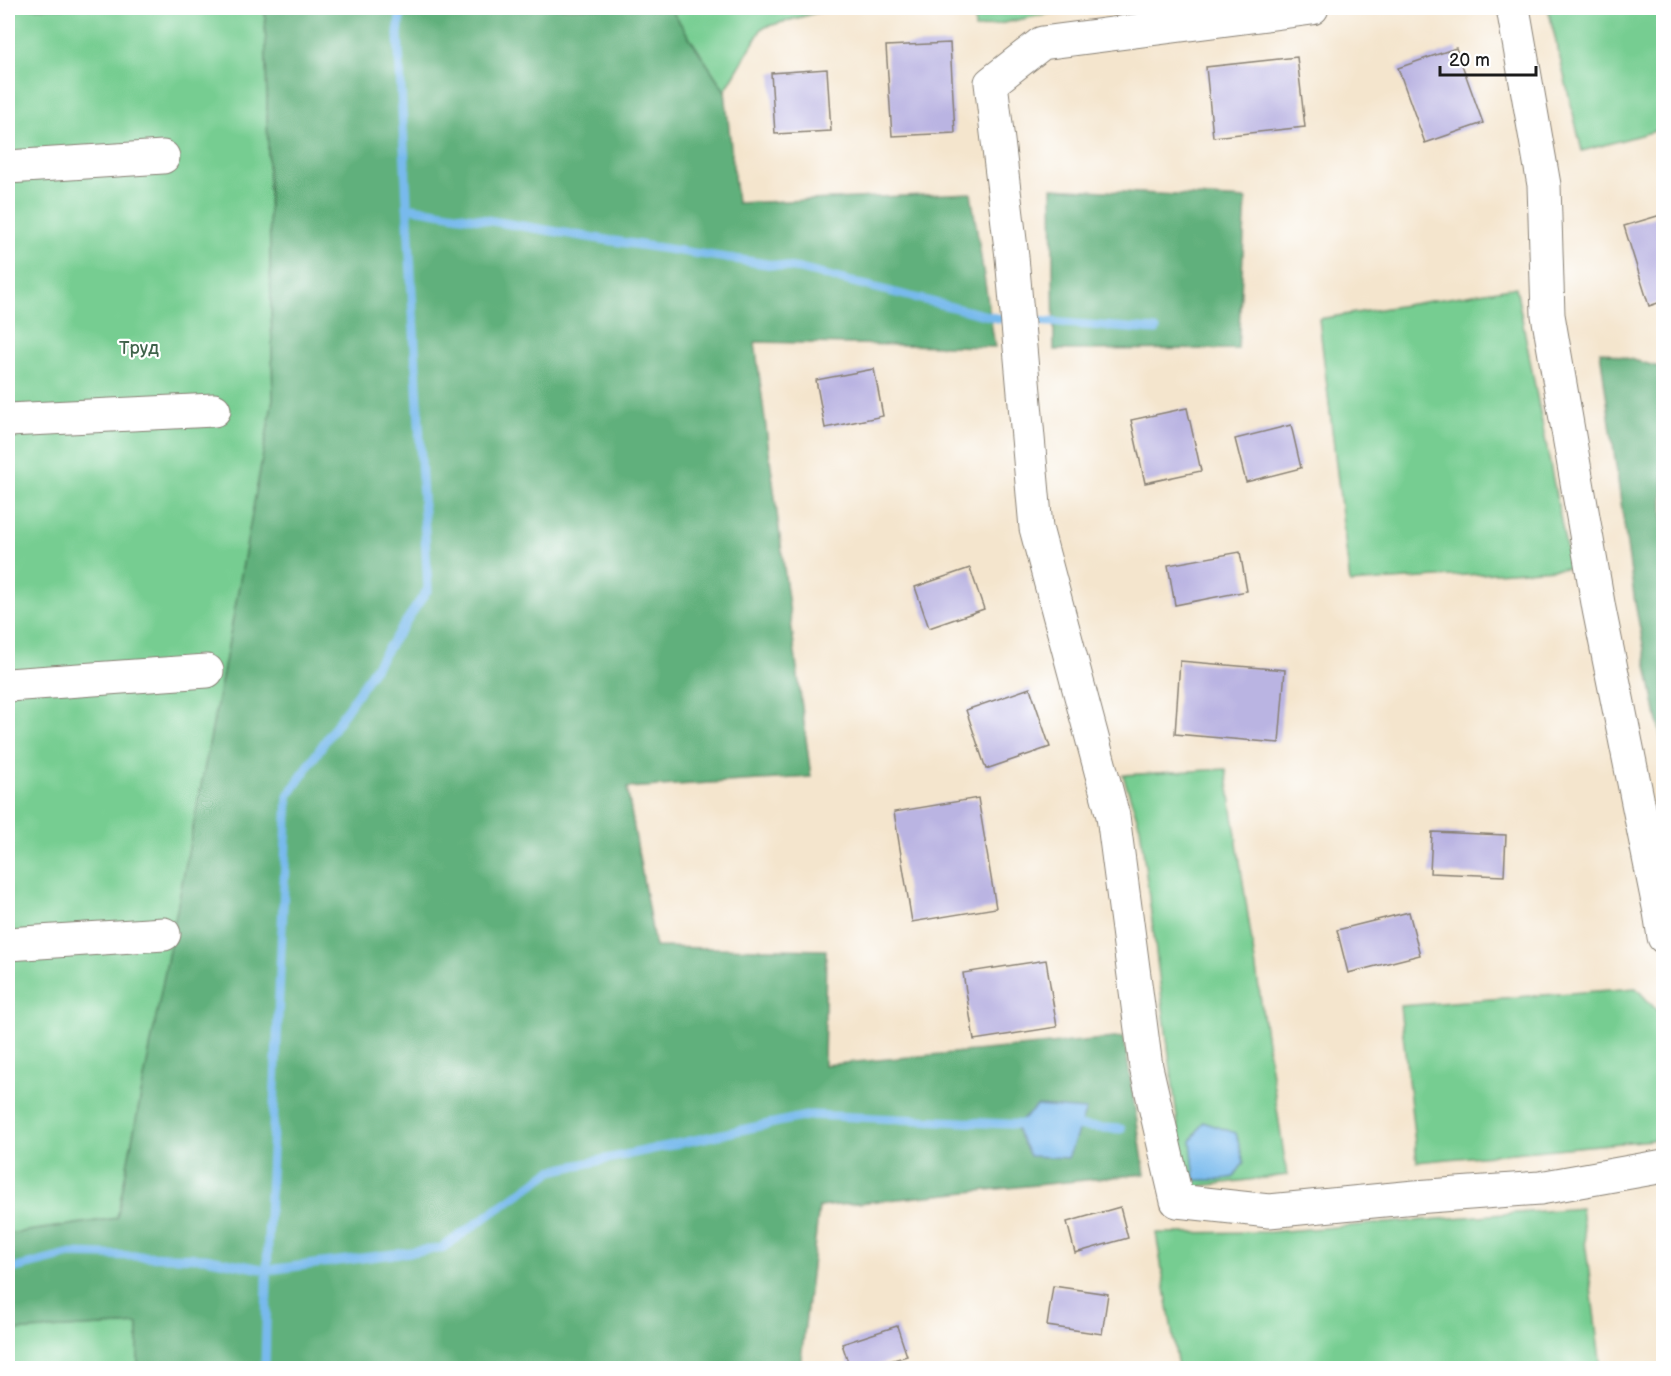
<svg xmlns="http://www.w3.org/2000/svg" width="1671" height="1376" font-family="'Balsamiq Sans',sans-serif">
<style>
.green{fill:#76cd91;stroke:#497456;stroke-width:1.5}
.forest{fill:#60b07b;stroke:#3e664c;stroke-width:1.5}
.water{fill:#78baed;stroke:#4a6b84;stroke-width:1.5}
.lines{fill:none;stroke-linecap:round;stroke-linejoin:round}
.stream{stroke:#78baed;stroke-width:9}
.building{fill:#bab4e2}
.minor-casing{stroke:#888074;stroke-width:35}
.minor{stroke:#fff;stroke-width:33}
.labels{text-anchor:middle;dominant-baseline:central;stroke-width:4.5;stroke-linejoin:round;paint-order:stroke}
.park-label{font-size:18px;fill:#40634b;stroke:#fff}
</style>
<rect width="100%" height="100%" fill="#fff"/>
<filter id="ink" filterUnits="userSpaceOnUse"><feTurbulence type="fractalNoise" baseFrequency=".0167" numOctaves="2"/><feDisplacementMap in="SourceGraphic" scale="12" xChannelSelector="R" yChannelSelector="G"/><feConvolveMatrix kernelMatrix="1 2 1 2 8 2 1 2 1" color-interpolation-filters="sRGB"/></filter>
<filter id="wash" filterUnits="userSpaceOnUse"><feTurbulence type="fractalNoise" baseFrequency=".008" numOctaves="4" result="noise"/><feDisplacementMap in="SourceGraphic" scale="24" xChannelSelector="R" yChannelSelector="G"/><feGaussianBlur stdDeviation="1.35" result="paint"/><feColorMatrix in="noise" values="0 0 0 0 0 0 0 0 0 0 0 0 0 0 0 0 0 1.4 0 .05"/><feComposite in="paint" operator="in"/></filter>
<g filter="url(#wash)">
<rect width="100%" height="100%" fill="#f4e5cd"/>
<!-- green -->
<g class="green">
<polygon points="8,8 265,8 273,399 225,663 117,1218 8,1234"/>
<polygon points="670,8 833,8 762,28 725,91"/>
<polygon points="975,8 1075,8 975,29"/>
<polygon points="1548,8 1663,8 1663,129 1582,151"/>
<polygon points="1516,287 1570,568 1350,583 1319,319"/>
<polygon points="1226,769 1287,1175 1186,1188 1140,827 1123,775"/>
<polygon points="1636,988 1663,1017 1663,1139 1417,1162 1400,1006"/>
<polygon points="1581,1208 1601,1368 1178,1368 1156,1233 1271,1232"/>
<polygon points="138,1324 138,1368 8,1368 8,1331"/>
</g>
<!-- forest -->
<g class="forest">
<polygon points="265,8 670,8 725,91 737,203 971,193 995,347 755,342 811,777 627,788 655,947 826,950 824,1065 1124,1037 1145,1174 819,1207 800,1368 138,1368 138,1324 8,1331 8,1234 117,1218 225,663 273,399"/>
<polygon points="1052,188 1246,199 1238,349 1054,350"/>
<polygon points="1600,351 1663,368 1663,748 1635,603"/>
</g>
<!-- water -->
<g class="water">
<polygon points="1037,1106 1086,1110 1068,1158 1030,1156 1015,1127"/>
<polygon points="1203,1122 1236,1133 1244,1162 1234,1177 1220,1180 1195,1180 1191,1141"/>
</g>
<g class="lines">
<!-- stream -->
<g class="stream">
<polyline points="407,207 594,238 800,269 996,318 1156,330"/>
<polyline points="1070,1126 1121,1129"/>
<polyline points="8,1270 71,1254 205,1258 267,1270 442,1248 551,1171 811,1115 1029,1125"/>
<polyline points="265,1368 268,1239 288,796 428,589 398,34 401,8"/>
</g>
</g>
<g id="blocks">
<!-- building -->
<g class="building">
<polygon points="950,43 955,133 892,136 886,46"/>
<polygon points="1456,48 1483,123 1425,143 1398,68"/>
<polygon points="1297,57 1305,127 1213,137 1206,67"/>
<polygon points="827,69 831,131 775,134 771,73"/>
<polygon points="1664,214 1664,301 1649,306 1624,226"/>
<polygon points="874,369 883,416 825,428 816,380"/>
<polygon points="1187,408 1201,471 1145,483 1131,420"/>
<polygon points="1291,425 1301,468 1246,482 1235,439"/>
<polygon points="1240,552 1247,591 1175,605 1168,565"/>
<polygon points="970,568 984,609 929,628 915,587"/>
<polygon points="1180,661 1285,670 1279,743 1175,734"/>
<polygon points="1030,688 1050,747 986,769 966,710"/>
<polygon points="978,798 996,908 912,922 894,812"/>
<polygon points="1432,832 1506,835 1504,876 1430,873"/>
<polygon points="1409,912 1420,955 1348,973 1337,930"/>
<polygon points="1046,960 1057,1027 974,1040 963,973"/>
<polygon points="1120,1207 1128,1238 1075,1253 1067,1222"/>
<polygon points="1053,1286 1108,1294 1102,1334 1047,1326"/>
<polygon points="897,1326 907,1356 867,1368 850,1368 842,1344"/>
</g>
</g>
</g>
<g filter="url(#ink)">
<use href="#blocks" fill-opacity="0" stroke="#888074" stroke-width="1.5"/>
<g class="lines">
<defs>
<g id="minor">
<polyline points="1312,8 1042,43 991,83 1012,257 1036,528 1113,816 1146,1067 1177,1201 1269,1211 1415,1197 1540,1188 1664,1166"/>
<polyline points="1513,8 1544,185 1548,315 1599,609 1660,912 1664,937"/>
<polyline points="8,167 163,157"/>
<polyline points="8,420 214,410"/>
<polyline points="8,685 207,671"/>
<polyline points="8,944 164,934"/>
</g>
</defs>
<!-- minor casing -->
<use href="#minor" class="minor-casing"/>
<!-- minor -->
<use href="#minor" class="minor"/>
</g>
</g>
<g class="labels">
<!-- park labels -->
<g class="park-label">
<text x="139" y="348">Труд</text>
</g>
</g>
<!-- margin -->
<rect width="1671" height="1376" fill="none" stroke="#fff" stroke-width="30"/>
<!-- scale -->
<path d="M1440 66v9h96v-9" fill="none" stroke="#1c1c1c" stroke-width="3"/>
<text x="1449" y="66" font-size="18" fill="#1c1c1c" stroke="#ffffff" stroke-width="4.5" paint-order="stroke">20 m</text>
</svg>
